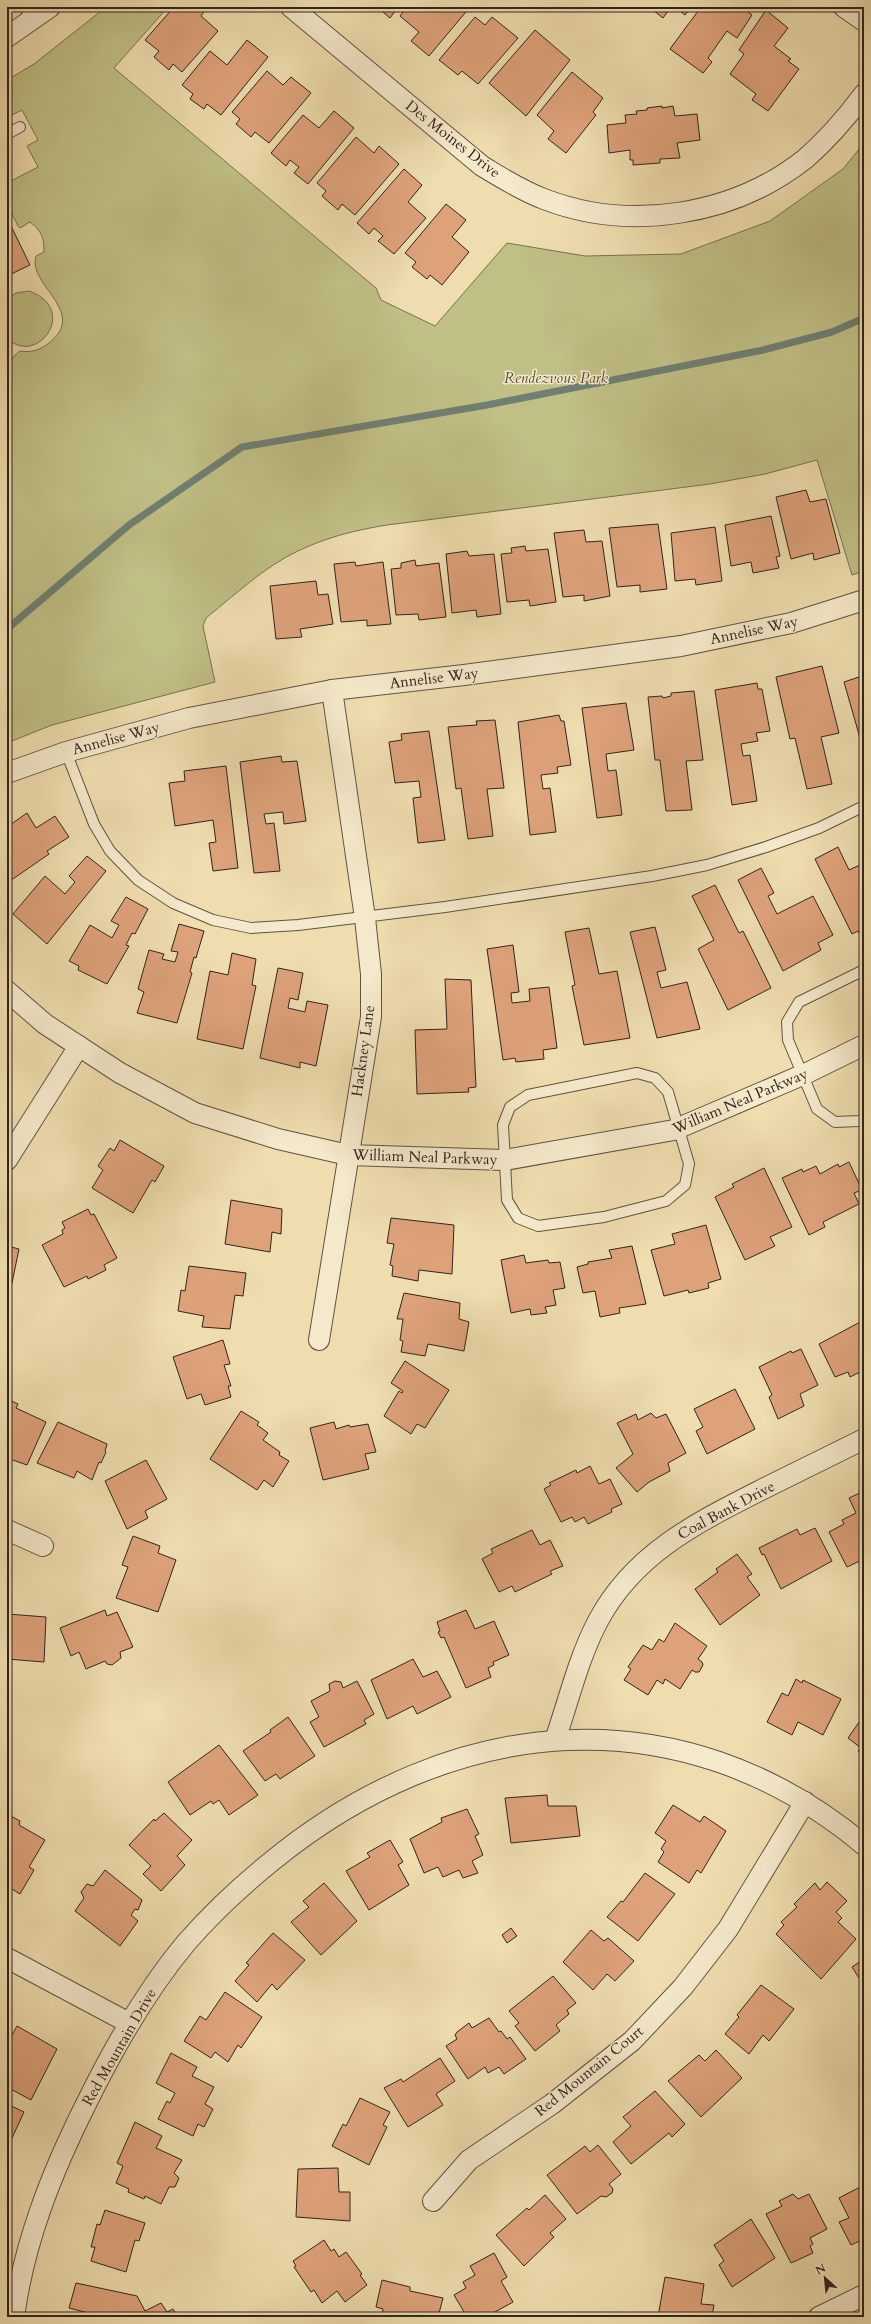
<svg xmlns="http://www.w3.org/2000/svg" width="871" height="2324" font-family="Cardo,serif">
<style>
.green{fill:#c0bf86;stroke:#797252}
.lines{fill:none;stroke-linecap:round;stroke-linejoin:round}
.stream{stroke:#707f71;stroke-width:7}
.building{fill:#dea27b;stroke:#32241d}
.service-casing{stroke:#615242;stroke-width:12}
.minor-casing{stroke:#615242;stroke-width:22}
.service{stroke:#f5e9cb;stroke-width:10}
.minor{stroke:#f5e9cb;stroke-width:20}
.labels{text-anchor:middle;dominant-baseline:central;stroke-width:3;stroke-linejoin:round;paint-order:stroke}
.street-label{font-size:15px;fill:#32241d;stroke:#f5e9cb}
.park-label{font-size:15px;font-style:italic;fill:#564b37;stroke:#f5e9cb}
</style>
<rect width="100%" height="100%" fill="#efddaf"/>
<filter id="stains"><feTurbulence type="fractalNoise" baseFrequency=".005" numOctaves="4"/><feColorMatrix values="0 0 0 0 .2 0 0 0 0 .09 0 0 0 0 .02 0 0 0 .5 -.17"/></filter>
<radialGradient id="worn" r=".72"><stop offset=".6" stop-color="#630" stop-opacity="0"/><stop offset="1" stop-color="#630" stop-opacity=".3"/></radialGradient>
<!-- green -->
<g class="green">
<path d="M106 7H168L114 68 376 288 381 300 435 326 507 243 585 256 681 254 770 221 843 169 864 143V571L852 575 817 460 765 474 710 484 387 525C356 530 327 537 298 551 264 567 236 594 206 618L203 626 215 682 52 725 7 743V369L14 356 20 351C31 353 40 350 49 343 89 312 27 285 36 256L44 252C44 238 42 231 30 222L20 228 18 226 7 204V183L38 167 27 146 38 140 22 110 12 115 7 106V80L34 64Z"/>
<path d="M29 291C80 309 37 368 7 338V299L16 293Z"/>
</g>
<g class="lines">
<!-- stream -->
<polyline class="stream" points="7,629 129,525 242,447 487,405 763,350 832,332 864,318"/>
</g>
<!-- building -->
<g class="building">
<polygon points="174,7 207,7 201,16 218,31 182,72 173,64 169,70 154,57 159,51 145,40"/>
<polygon points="377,7 398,7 390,18"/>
<polygon points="407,7 470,7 429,56 411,41 419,32 400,16"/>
<polygon points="649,7 671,7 663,18"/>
<polygon points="675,7 691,7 685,15"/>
<polygon points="701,7 741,7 752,15 737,38 727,31 708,58 712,62 703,73 670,49"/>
<polygon points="766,10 788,28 774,46 791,59 788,61 799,69 768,111 752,100 756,94 730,74 744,54 739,50"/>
<polygon points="475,17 485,25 492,17 518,38 478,84 462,71 458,75 439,60"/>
<polygon points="535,30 570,60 526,116 489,83"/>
<polygon points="247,40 268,57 221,115 207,104 204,109 190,99 193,94 182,85 210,51 227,65"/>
<polygon points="267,71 283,85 291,77 311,93 269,143 255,132 251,137 236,124 240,119 232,112"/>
<polygon points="572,72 603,98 593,112 596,115 566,153 548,139 554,131 537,115"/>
<polygon points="662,106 662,108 673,106 675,116 697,114 700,140 677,143 680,158 660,159 660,163 633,165 633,160 630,160 630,150 609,153 607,125 626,123 625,115 637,114 636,111 647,110 647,108"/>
<polygon points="334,111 354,128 308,184 294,173 299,167 290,160 286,166 271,153 303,115 319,128"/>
<polygon points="356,137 374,153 379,146 399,164 355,215 342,204 338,210 322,196 326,191 317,183"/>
<polygon points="404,169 422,185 408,202 426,218 394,254 378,241 383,236 374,228 369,234 357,223"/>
<polygon points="446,204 466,220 452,237 469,252 442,285 430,275 427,279 412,267 416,262 405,253"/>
<polygon points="11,226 30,265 7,276 7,228"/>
<polygon points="806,490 810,502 826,499 840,553 814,560 813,553 791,559 776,497"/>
<polygon points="771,516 780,556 776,557 779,568 753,573 751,562 731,566 725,525"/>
<polygon points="658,524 667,589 640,592 640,585 617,587 609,528"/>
<polygon points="715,527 722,581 696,585 695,579 675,581 671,533"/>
<polygon points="584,530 586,542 602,541 610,596 584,601 584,595 563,597 554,533"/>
<polygon points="525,546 526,551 548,549 556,602 530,606 529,600 507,602 501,554 512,553 511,548"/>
<polygon points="467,551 469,556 494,554 501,614 477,617 476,610 452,613 446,554"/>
<polygon points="415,560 416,566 439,563 446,617 419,620 418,614 396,615 391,569 401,568 401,563"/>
<polygon points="355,562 356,566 383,562 391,624 367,626 367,620 341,622 334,564"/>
<polygon points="316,581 318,595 328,594 333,624 300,629 302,637 276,639 270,586"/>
<polygon points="822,666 839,733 821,737 832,784 807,789 795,738 790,739 776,677"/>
<polygon points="862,676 864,683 864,752 844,682"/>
<polygon points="757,683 758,689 762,689 770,731 756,733 758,741 741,744 743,756 750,755 757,801 732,805 715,690"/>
<polygon points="694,691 703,760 686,761 692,810 666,811 660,760 655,760 648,697 662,696 663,698 671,696 671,693"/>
<polygon points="626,703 634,750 606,754 608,771 616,770 622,815 597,818 582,708"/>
<polygon points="559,715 561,721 564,721 571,765 557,767 558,773 541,775 543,789 550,788 556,832 530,835 518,722"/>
<polygon points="495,720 504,788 487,789 493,836 468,839 461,788 456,789 448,727 477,725 476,721"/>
<polygon points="429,731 445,840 418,843 413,798 421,797 419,781 395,783 389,742 402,740 401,734"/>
<polygon points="281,756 282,762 297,761 306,821 284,824 283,812 264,814 266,824 274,823 280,871 254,873 240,762"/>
<polygon points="226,766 238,868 213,871 209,843 216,842 213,820 175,826 169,783 185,781 184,771"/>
<polygon points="27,813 36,828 55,816 69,837 47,851 49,854 7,883 7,827"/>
<polygon points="838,847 849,870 864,863 864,933 860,935 858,931 852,934 815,859"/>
<polygon points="87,856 106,871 47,944 13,914 45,876 65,894 75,882 69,876"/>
<polygon points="761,868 774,893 768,896 777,914 813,896 833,935 818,943 821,950 783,971 738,880"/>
<polygon points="715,885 739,933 743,931 771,988 728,1010 698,949 714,940 692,896"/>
<polygon points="126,897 148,909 135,934 132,933 126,945 129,946 107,984 78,970 79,966 69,961 90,925 112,938 119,925 111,921"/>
<polygon points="179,924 204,931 196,958 194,957 190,972 192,973 177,1023 137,1013 144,992 138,989 149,950 164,954 162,959 175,962 178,952 171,951"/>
<polygon points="655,927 666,970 657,972 661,988 687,982 700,1029 657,1038 630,932"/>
<polygon points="589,928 599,974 617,971 630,1038 584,1045 572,986 575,985 565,932"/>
<polygon points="513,945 519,992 511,993 512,1003 530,1001 529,989 549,987 557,1048 543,1050 544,1059 516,1062 515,1058 503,1060 487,949"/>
<polygon points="232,953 256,959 252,985 256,986 243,1049 197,1039 210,971 228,975"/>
<polygon points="278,968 303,973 298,1000 290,998 288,1008 305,1012 307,1001 328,1005 316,1066 300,1062 300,1068 260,1058"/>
<polygon points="445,979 471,980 476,1087 468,1088 469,1092 417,1094 415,1030 447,1029"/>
<polygon points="120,1140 164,1166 155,1182 152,1180 133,1213 92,1188 103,1170 98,1166 110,1148 114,1151"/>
<polygon points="849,1162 862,1190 854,1193 859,1204 823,1222 825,1227 809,1235 782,1178 802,1169 803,1172 816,1166 820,1174 838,1164 839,1167"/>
<polygon points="764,1168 792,1227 770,1237 775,1246 745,1260 715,1197 734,1187 732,1184"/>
<polygon points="231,1200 282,1209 281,1234 272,1232 270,1252 225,1244"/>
<polygon points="88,1209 91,1215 94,1214 117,1258 104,1265 106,1270 88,1279 87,1276 64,1287 42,1245 63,1234 62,1230 65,1228 62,1222"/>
<polygon points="391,1218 454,1225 452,1274 419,1270 418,1281 392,1276 393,1266 390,1265 394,1244 387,1243"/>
<polygon points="706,1225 721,1279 708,1283 709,1288 689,1293 688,1290 664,1296 651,1250 675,1244 672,1234"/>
<polygon points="7,1246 19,1249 7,1307"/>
<polygon points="632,1246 646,1304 619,1308 620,1313 600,1317 595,1291 583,1293 577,1267 588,1264 588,1262 612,1258 609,1250"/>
<polygon points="524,1255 526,1263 548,1260 549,1263 560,1262 565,1288 553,1290 556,1305 545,1307 547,1313 531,1315 530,1309 511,1313 501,1260"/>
<polygon points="189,1266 246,1273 243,1296 235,1295 230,1329 202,1327 204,1316 178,1311 181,1290 185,1291"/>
<polygon points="404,1293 460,1303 459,1319 469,1322 464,1351 428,1344 425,1356 401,1352 403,1341 400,1340 403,1319 397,1319"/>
<polygon points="864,1320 864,1370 850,1377 848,1372 835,1377 819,1344"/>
<polygon points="223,1340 230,1364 224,1365 231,1386 228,1386 231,1397 205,1405 201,1394 187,1399 173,1357"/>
<polygon points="801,1349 818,1385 800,1394 804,1406 778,1419 769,1397 772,1395 759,1367 791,1351 792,1353"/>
<polygon points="405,1361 449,1390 425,1428 417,1424 411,1434 384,1416 399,1391 402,1393 403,1391 391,1383"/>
<polygon points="735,1389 755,1429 707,1454 696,1431 703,1427 694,1409"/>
<polygon points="7,1399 18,1404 16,1408 46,1422 27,1465 7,1458"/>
<polygon points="241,1411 259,1422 257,1425 268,1433 263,1440 280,1452 279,1455 289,1461 273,1487 264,1480 257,1490 210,1459"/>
<polygon points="651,1413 656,1418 666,1414 686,1453 668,1463 670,1471 649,1482 637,1492 616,1468 633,1454 617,1423 636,1414 638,1420"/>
<polygon points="58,1422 107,1444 105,1451 106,1452 101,1463 99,1462 92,1480 77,1471 74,1478 37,1463"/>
<polygon points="334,1422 336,1429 349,1425 350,1427 368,1424 376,1452 365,1454 369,1469 323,1480 310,1428"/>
<polygon points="146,1460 167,1499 145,1511 148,1518 127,1529 105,1481"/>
<polygon points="590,1466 599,1484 610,1479 622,1504 611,1509 612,1512 588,1524 584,1517 575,1522 572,1517 561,1522 544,1489 551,1485 549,1483 576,1470 577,1473"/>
<polygon points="864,1491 864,1559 847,1567 829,1532 844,1524 842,1520 856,1513 849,1498"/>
<polygon points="815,1528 832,1561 781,1589 764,1554 762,1555 759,1548 797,1529 800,1535"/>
<polygon points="532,1530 540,1545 550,1540 563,1566 550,1571 552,1574 515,1592 512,1586 499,1592 482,1559 493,1553 491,1549"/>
<polygon points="133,1536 160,1546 158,1553 176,1560 158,1612 116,1598 128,1567 122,1565"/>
<polygon points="737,1554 752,1574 747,1577 760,1595 720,1625 695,1589 718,1572 716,1569"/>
<polygon points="864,1600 864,1613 859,1602"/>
<polygon points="105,1610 107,1616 117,1612 133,1647 120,1652 121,1658 112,1665 107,1664 105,1661 86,1669 79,1652 71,1656 60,1628"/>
<polygon points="466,1610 475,1629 494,1621 509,1655 493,1662 494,1665 488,1668 491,1677 466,1688 444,1637 441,1638 438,1632 440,1631 437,1622"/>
<polygon points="7,1614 46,1617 44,1662 7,1659"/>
<polygon points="675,1623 707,1646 698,1659 702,1662 703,1665 699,1672 695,1672 692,1670 680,1689 665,1679 663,1684 657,1680 648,1695 624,1680 631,1669 628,1667 643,1645 652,1650 659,1639 664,1642"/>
<polygon points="413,1659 423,1677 437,1671 451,1697 417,1714 413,1706 387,1719 371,1680"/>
<polygon points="796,1679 802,1683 803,1680 841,1699 823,1735 798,1722 792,1735 767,1722 782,1693 788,1696"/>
<polygon points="335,1681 341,1682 343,1688 357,1681 374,1714 364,1720 366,1724 324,1747 310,1722 319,1717 311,1701 330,1691 329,1684"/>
<polygon points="864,1715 864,1756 858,1751 861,1748 848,1738"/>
<polygon points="288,1717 315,1756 280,1779 276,1774 265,1781 243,1751 271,1732 270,1730"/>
<polygon points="219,1745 258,1795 229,1815 219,1800 213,1804 211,1801 190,1815 168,1782"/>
<polygon points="547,1795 548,1806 576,1806 580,1836 511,1843 505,1798"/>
<polygon points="673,1805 700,1822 704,1816 726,1831 701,1873 697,1870 689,1883 658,1862 664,1852 661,1849 666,1841 655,1833"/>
<polygon points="467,1809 479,1834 475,1836 483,1855 472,1861 478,1873 463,1878 459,1870 443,1877 438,1867 424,1873 410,1839 442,1822 441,1818"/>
<polygon points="164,1813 192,1840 177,1856 185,1865 161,1891 143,1874 151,1866 129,1845 154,1819 155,1821"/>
<polygon points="7,1814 20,1821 19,1825 45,1840 29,1867 34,1870 20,1894 7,1886"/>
<polygon points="390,1840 403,1862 398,1865 409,1885 369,1910 346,1871 370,1857 367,1853"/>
<polygon points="105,1870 142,1900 138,1910 135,1909 131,1915 138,1921 120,1946 75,1911 84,1898 81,1892 87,1884 93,1886"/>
<polygon points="645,1873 675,1894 638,1941 607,1917 621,1901 623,1902"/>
<polygon points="827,1882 847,1901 836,1912 842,1918 838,1922 856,1939 821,1979 776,1934 784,1925 781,1922 797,1907 794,1904 815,1883 820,1890"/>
<polygon points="324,1883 357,1921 321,1955 291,1922 309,1907 303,1901"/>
<polygon points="511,1928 517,1936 507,1943 502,1935"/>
<polygon points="591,1930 604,1941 608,1938 634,1961 615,1981 607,1974 593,1990 563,1962"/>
<polygon points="273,1933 305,1960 277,1990 272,1984 257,2002 235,1981 249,1965 246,1963"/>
<polygon points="864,1959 864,1986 852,1967"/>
<polygon points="553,1976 576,2003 567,2010 569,2014 556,2025 560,2031 535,2051 515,2026 519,2023 509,2011"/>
<polygon points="761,1985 794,2009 769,2041 763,2035 749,2054 725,2034 739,2017 737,2015"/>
<polygon points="225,1992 262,2017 241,2048 238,2045 228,2062 215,2052 211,2058 184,2041 200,2016 206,2020"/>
<polygon points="489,2018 499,2032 501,2031 507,2039 510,2037 526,2059 504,2074 499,2067 488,2073 485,2067 468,2079 446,2046 457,2039 455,2035 457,2032 469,2023 472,2028"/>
<polygon points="17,2026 57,2049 31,2100 7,2087 7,2044"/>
<polygon points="716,2050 742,2078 701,2117 668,2081 699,2055 705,2061"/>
<polygon points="171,2053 197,2067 192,2076 214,2087 205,2104 213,2109 204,2127 198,2124 193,2136 158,2119 167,2101 170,2103 175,2093 156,2083"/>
<polygon points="440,2058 455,2081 436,2094 443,2105 408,2127 384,2088 401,2079 403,2082"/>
<polygon points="655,2091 685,2124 672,2137 669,2133 631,2164 613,2142 631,2126 623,2117"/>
<polygon points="360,2098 390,2112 383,2125 387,2127 369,2165 332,2146 343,2124 346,2126"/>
<polygon points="7,2104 24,2112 12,2138 7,2136"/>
<polygon points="135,2122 162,2136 156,2148 182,2160 174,2173 179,2178 175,2187 169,2187 161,2204 145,2196 144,2199 128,2192 129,2189 116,2183 123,2166 117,2163"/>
<polygon points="598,2145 621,2174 609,2184 613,2189 612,2193 606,2197 601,2196 577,2214 547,2175 585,2146 590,2152"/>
<polygon points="338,2168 339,2192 350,2192 350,2221 296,2217 298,2169"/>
<polygon points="864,2185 864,2239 851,2245 839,2222 849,2218 839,2198"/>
<polygon points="793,2194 798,2199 809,2194 827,2229 810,2238 813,2244 810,2246 813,2253 791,2263 766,2214 782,2206 779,2201"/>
<polygon points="545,2195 566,2219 550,2233 554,2237 524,2266 496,2235 527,2208 529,2210"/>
<polygon points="105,2210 145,2223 139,2241 135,2240 126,2272 91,2261 95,2247 91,2247 97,2224 100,2225"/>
<polygon points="751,2219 775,2258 732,2287 719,2265 724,2261 714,2245"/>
<polygon points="324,2240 331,2251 334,2249 339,2257 346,2252 362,2274 360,2275 367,2285 345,2302 337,2291 322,2303 314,2290 311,2292 294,2267 296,2266 293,2261"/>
<polygon points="494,2253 507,2277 501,2281 513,2302 486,2317 467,2317 454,2295 466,2288 463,2282 475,2275 470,2266"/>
<polygon points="665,2277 704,2284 701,2304 714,2305 712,2317 658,2317"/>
<polygon points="382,2280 410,2287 410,2291 443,2298 438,2317 382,2317 383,2309 376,2307"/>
<polygon points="76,2283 137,2296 145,2311 161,2303 167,2312 173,2309 178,2317 104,2317 69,2308"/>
</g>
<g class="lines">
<defs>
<g id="service">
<polyline points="24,7 34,20"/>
<polyline points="7,134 20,127"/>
<polyline points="66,752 94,824 110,851 138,880 173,903 213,920 251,928 298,925 445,907 652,876 707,865 766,847 819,828 864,806"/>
<polyline points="864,970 799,1002 787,1022 788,1040 817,1109 835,1122 859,1121 864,1119"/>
<polygon points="637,1073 655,1078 668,1092 689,1164 685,1185 666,1201 604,1217 538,1226 518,1218 507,1200 503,1125 510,1107 528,1095"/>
</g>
<g id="minor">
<path d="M291 7 482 166C502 178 522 191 544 199 629 232 733 216 805 159 827 140 846 118 864 94"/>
<polyline points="844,7 864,21"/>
<polyline points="7,37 50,7"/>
<polyline points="7,773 66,752 189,718 332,690 464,675 681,646 791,623 864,600"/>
<polyline points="7,991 45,1024 120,1073 195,1113 278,1139 348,1155 505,1160 674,1130 807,1073 864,1045"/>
<polyline points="7,1160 79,1046"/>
<polyline points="319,1340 371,1017 371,974 365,918 332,690"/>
<polyline points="7,1530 43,1546"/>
<path d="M555 1740C569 1700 578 1659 598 1621 634 1553 698 1522 763 1489 797 1472 830 1456 864 1439"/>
<polyline points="7,1958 129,2023"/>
<polyline points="433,2201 469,2160 552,2104 632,2041 683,1987 728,1929 805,1802"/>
<path d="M14 2317C24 2242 52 2172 86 2104 114 2047 145 1992 186 1943 212 1913 241 1886 272 1861 452 1714 679 1691 864 1845"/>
<polyline points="819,2317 864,2295"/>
</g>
</defs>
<!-- service casing -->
<use href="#service" class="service-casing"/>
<!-- minor casing -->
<use href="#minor" class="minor-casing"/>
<!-- service -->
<use href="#service" class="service"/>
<!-- minor -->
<use href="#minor" class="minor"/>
</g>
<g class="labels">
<!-- street labels -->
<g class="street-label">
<text transform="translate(453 139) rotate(38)">Des Moines Drive</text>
<text transform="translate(754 630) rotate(-12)">Annelise Way</text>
<text transform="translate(434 678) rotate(-7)">Annelise Way</text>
<text transform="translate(116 738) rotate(-15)">Annelise Way</text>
<text transform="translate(363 1051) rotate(-82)">Hackney Lane</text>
<text transform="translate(740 1101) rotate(-23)">William Neal Parkway</text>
<text transform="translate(425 1157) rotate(2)">William Neal Parkway</text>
<text transform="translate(726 1510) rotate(-28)">Coal Bank Drive</text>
<text transform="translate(119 2047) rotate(-60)">Red Mountain Drive</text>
<text transform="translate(589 2071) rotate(-39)">Red Mountain Court</text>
</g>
<!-- park labels -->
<g class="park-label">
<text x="556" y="378">Rendezvous Park</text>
</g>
</g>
<!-- margin -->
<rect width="871" height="2324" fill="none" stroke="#efddaf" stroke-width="24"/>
<rect x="8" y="8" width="855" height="2308" fill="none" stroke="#32241d" stroke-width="2"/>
<rect x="12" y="12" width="847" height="2300" fill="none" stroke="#32241d"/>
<!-- north arrow -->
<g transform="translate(825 2278) rotate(333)" stroke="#f5e9cb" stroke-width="3" paint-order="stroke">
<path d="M0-3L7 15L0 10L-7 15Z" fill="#32241d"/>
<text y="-6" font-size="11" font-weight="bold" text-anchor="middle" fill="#32241d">N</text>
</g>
<rect width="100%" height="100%" filter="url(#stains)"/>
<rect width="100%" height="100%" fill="url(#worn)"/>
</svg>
